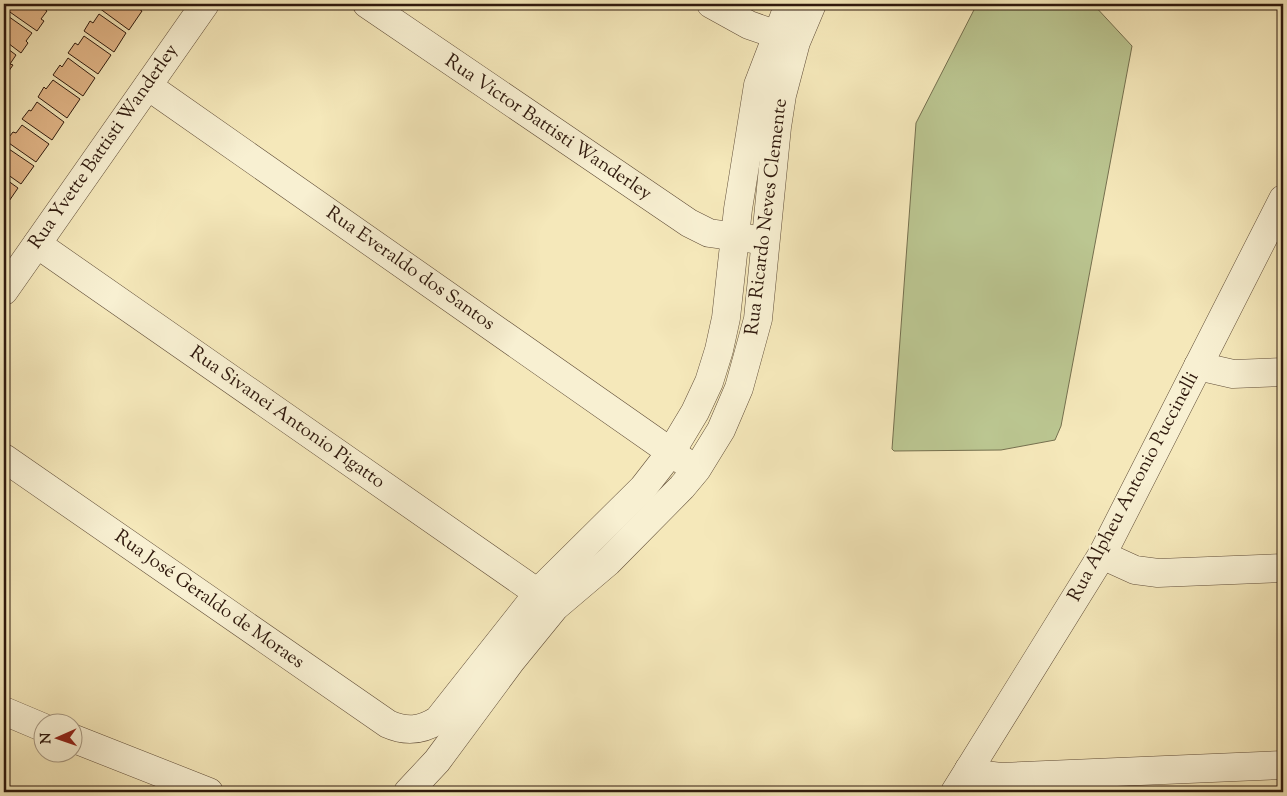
<svg xmlns="http://www.w3.org/2000/svg" width="1287" height="796" font-family="'Sorts Mill Goudy',serif">
<style>
.green{fill:#bbc691;stroke:#75704f}
.building{fill:#e3b789;stroke:#2f190d}
.lines{fill:none;stroke-linecap:round;stroke-linejoin:round}
.minor-casing{stroke:#604d38;stroke-width:29}
.minor{stroke:#f8f0d2;stroke-width:28}
.labels{text-anchor:middle;dominant-baseline:central;stroke-width:4;stroke-linejoin:round;paint-order:stroke}
.street-label{font-size:19px;fill:#2f190d;stroke:#f8f0d2}
</style>
<rect width="100%" height="100%" fill="#f5e8ba"/>
<filter id="stains"><feTurbulence type="fractalNoise" baseFrequency=".004" numOctaves="4"/><feColorMatrix values="0 0 0 0 .2 0 0 0 0 .09 0 0 0 0 .02 0 0 0 .5 -.17"/></filter>
<radialGradient id="worn" r=".72"><stop offset=".6" stop-color="#630" stop-opacity="0"/><stop offset="1" stop-color="#630" stop-opacity=".3"/></radialGradient>
<!-- green -->
<polygon class="green" points="977,4 1093,4 1132,46 1061,426 1055,440 1001,450 894,451 892,449 916,123"/>
<!-- building -->
<g class="building">
<polygon points="11,4 38,4 47,11 41,19 44,21 37,31 7,10"/>
<polygon points="103,4 131,4 142,11 129,30 99,8"/>
<polygon points="5,14 32,33 26,41 28,43 21,53 4,40"/>
<polygon points="99,14 126,33 114,52 84,31 90,21 93,23"/>
<polygon points="84,36 111,55 98,74 68,53 75,43 78,45"/>
<polygon points="4,46 16,55 10,64 13,65 6,75 4,73"/>
<polygon points="68,58 95,78 83,96 53,75 60,65 62,67"/>
<polygon points="53,80 80,99 67,118 38,97 44,87 46,89"/>
<polygon points="37,102 64,122 52,140 22,119 29,110 31,111"/>
<polygon points="22,125 49,144 36,162 6,141 13,132 16,133"/>
<polygon points="6,147 34,166 21,184 4,172 4,151"/>
<polygon points="4,178 18,188 5,207 4,206"/>
</g>
<g class="lines">
<defs>
<g id="minor">
<polyline points="367,4 689,223 709,233 752,239"/>
<polyline points="711,4 749,25 795,41"/>
<polyline points="148,86 685,462"/>
<polyline points="37,244 538,593 552,605"/>
<polyline points="4,291 205,4"/>
<polyline points="1198,366 1233,374 1283,372"/>
<path d="M4 458 388 724C406 732 421 731 438 720L543 587 643 488 671 452 695 412 709 382 719 350 726 318 738 209 758 85 789 4"/>
<polyline points="1102,555 1135,570 1158,573 1283,568"/>
<polyline points="4,711 42,727"/>
<polyline points="72,738 209,792"/>
<polyline points="969,769 984,775 1001,777 1283,765"/>
<polyline points="408,792 437,761 511,661 555,607 608,562 682,487 697,469 721,430 739,388 758,319 777,127 782,95 796,42 812,4"/>
<polyline points="955,792 1102,555 1283,199"/>
</g>
</defs>
<!-- minor casing -->
<use href="#minor" class="minor-casing"/>
<!-- minor -->
<use href="#minor" class="minor"/>
</g>
<g class="labels">
<!-- street labels -->
<g class="street-label">
<text transform="translate(548 128) rotate(34)">Rua Victor Battisti Wanderley</text>
<text transform="translate(104 147) rotate(-55)">Rua Yvette Battisti Wanderley</text>
<text transform="translate(767 217) rotate(-83)">Rua Ricardo Neves Clemente</text>
<text transform="translate(410 269) rotate(35)">Rua Everaldo dos Santos</text>
<text transform="translate(287 418) rotate(35)">Rua Sivanei Antonio Pigatto</text>
<text transform="translate(1134 487) rotate(-62)">Rua Alpheu Antonio Puccinelli</text>
<text transform="translate(209 600) rotate(35)">Rua José Geraldo de Moraes</text>
</g>
</g>
<!-- margin -->
<rect width="1287" height="796" fill="none" stroke="#f5e8ba" stroke-width="20"/>
<rect x="5" y="5" width="1277" height="786" fill="none" stroke="#2f190d" stroke-width="2.5"/>
<rect x="10" y="10" width="1267" height="776" fill="none" stroke="#2f190d"/>
<!-- north arrow -->
<g transform="translate(58 738) rotate(268)"><circle r="24" fill="#f8f0d2" stroke="#a89a83"/>
<path d="M0-4L9 19L0 12L-9 19Z" fill="#8f2418"/>
<text y="-8" font-size="14" font-weight="bold" text-anchor="middle" fill="#2f190d">N</text>
</g>
<rect width="100%" height="100%" filter="url(#stains)"/>
<rect width="100%" height="100%" fill="url(#worn)"/>
</svg>
